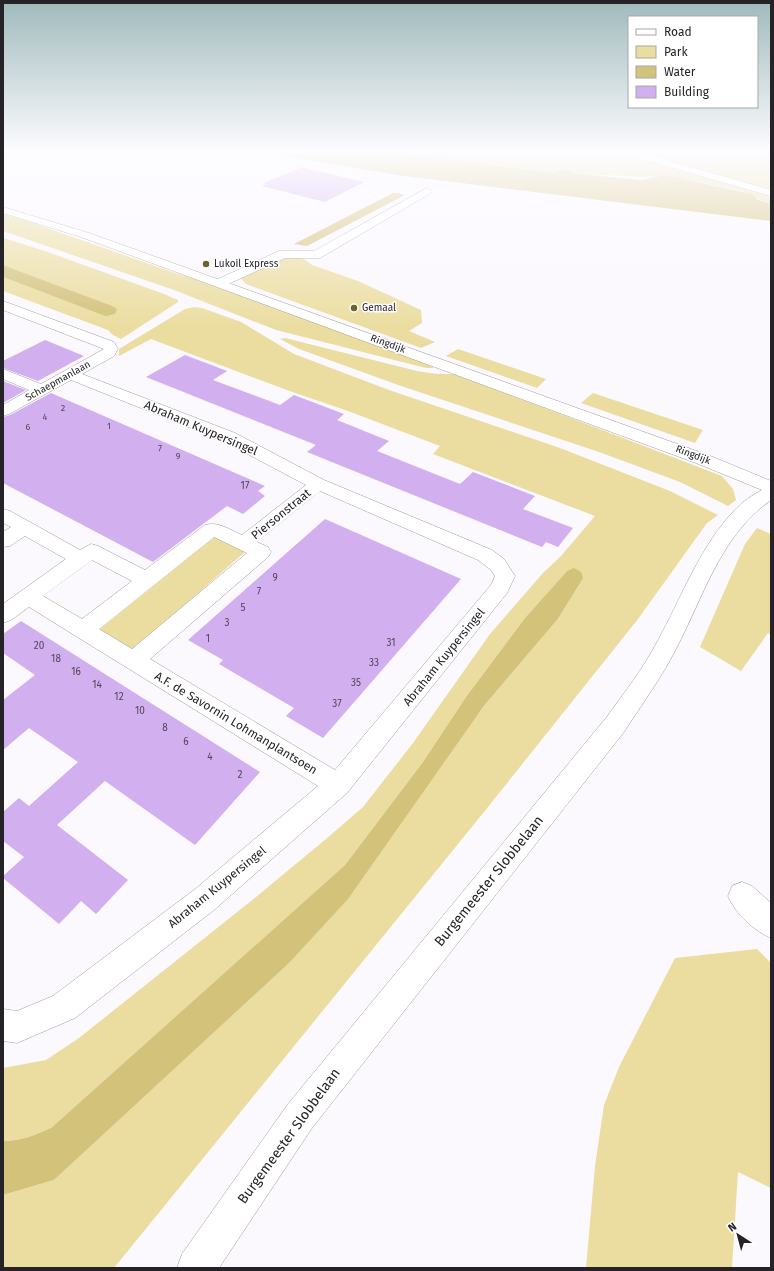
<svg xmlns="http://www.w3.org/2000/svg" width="774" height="1271" font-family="'Fira Sans',sans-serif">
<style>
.green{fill:#ebdda0}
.water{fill:#d3c279}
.building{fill:#d2afef}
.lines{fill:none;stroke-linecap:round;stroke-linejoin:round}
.street-casing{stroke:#9f9ba3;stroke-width:1}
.secondary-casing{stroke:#9f9ba3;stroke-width:1}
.street{fill:#fff;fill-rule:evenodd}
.secondary{fill:#fff;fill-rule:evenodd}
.poi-dot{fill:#6e632f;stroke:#fff;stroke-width:1.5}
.labels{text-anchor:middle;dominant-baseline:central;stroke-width:3;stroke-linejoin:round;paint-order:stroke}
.far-number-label{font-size:9px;fill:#504659}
.far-poi-label{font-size:10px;fill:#252327;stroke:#fff;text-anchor:start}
.far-street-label{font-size:10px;fill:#252327;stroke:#fff}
.number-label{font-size:10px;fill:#504659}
.street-label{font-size:12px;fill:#252327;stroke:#fff}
.near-street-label{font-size:14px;fill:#252327;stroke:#fff}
</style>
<rect width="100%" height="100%" fill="#fbf8fe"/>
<!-- green -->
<g class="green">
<path d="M381 150H613L771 194V204C760 201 753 194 742 191L665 175 650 177 555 173Z"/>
<polygon points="624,150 771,150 771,191"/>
<polygon points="3,214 24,220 181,275 200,280 433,366 433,368 426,368 276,330 174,290 3,231"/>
<polygon points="3,238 45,251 164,294 178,300 178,302 121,339 113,335 108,330 3,291 3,277 97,313 110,305 3,265"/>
<path d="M282 256C294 257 303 256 312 265L358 281 421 310 422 323 409 331 435 342 421 348 246 284 241 279 245 273Z"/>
<path d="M194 307 202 308 241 322 294 354 389 390 560 448 670 491 718 515 707 523 638 619 488 807 114 1268H3V1195L54 1180 288 964 483 707 557 620 567 571 525 618 466 697 423 762 345 865 51 1128C35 1135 21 1141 3 1141V1068L46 1060 79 1038 256 897 326 839 363 807 413 743 490 634 543 573 561 556 595 516 433 454 440 446 348 411 295 393 151 339 119 356V349L185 309Z"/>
<polygon points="285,338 417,371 437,374 457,374 722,476 733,489 736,500 728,506 680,482 599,452 401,386 299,349 280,339"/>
<polygon points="458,349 546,379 537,388 446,356"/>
<polygon points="593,393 703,430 695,443 581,403"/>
<polygon points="757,528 771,534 771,635 768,633 741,671 700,647 745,544"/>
<polygon points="214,537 245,552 132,651 97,631"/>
<polygon points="757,949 771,963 771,1188 738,1172 732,1268 586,1268 595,1166 604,1105 619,1067 675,958"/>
</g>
<!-- water -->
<g class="water">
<polygon points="245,150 381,150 554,173 562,170 572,171 571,173 641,180 665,175 752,194 758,200 771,204 771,221 404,176"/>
<polygon points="393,193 398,193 405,195 307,246 294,244"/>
<polygon points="3,265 110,305 117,309 115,314 106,316 97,313 3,277"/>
<path d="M574 568 581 572 583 578 557 620 483 707 348 899 288 964 54 1180 3 1195V1141C21 1141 35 1135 51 1128L345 865 423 762 466 697 525 618 567 571Z"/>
</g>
<!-- building -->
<g class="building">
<polygon points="302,167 309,169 364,182 325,202 262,186 266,184 264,183"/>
<polygon points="45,340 84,356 38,381 3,368 3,361"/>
<polygon points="185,355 227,371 213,380 280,405 294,395 344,414 337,420 389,441 377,451 460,484 473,472 535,496 523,509 573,528 558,547 546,542 542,547 307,452 316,445 146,377"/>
<polygon points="3,381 26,390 3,403"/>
<polygon points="51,393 265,486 258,491 265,496 243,514 227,506 153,562 3,483 3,417 10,415"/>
<polygon points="325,519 461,579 323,738 286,716 294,708 219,664 223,660 188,640"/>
<polygon points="21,621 260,772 195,845 105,781 57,825 128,880 96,914 81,901 59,924 3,878 3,876 24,857 3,841 3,812 19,798 29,806 78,762 29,728 3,750 3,700 35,675 3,653 3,634"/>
</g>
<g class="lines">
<defs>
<g id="street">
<polygon points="616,150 631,150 771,190 771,196 618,152"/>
<polygon points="427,188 432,191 431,193 320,258 285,258 224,286 216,286 214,283 216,280 279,251 314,251"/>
<path d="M3 301 114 342 118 349 114 356 82 374 235 433 324 480 492 550 504 559 515 576 507 593 347 793 214 910 75 1018 17 1043 3 1041V1009L17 1011 53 996 194 890 318 786 29 607 11 620 3 623V604L66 559 25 536 10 546 3 547V532L11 527 3 523V509L10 511 80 550 91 544 98 546 145 570 205 525C218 521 230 530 242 535L306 485 223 441 71 380 9 414 3 416V405L29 390 3 379V369L41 384 104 349 3 310ZM320 491 478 560 490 569 495 576 491 585 335 770 150 659 268 557 271 552 268 547 257 542ZM214 537 247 553 132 649 99 629ZM92 560 132 581 82 619 43 596Z"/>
<path d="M742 882 752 886 771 903V938C754 931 735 913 728 896L732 886Z"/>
</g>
<path id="secondary" d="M3 207 89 233 708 455 771 481V500C721 535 704 595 677 647 662 677 642 704 624 732L312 1128 219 1268H177L182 1254 288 1104 606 718C624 693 643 669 657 642 683 596 701 541 742 503 748 498 755 494 762 490L696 463 81 237 3 213Z"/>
</defs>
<!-- street casing -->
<use href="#street" class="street-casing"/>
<!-- secondary casing -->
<use href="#secondary" class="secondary-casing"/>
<!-- street -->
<use href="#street" class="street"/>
<!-- secondary -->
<use href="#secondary" class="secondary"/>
</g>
<!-- sky -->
<linearGradient id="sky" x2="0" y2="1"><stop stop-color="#9fbabc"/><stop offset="0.46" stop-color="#fdfcff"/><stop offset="1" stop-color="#fdfcff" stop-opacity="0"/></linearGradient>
<rect width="774" height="328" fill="url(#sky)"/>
<!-- markers -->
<g class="poi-dot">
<circle cx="206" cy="264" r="4"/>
<circle cx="354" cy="308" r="4"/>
</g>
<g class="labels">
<!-- far-number labels -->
<g class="far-number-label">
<text x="63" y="408">2</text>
<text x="45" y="417">4</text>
<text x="109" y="426">1</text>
<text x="28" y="427">6</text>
<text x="160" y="448">7</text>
<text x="178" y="456">9</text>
</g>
<!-- far-poi labels -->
<g class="far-poi-label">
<text x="214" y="264">Lukoil Express</text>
<text x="362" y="308">Gemaal</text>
</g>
<!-- far-street labels -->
<g class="far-street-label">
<text transform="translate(388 344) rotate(20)">Ringdijk</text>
<text transform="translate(58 381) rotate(-29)">Schaepmanlaan</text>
<text transform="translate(693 455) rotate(21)">Ringdijk</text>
</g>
<!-- number labels -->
<g class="number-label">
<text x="245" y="486">17</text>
<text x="275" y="578">9</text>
<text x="259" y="592">7</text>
<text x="243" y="608">5</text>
<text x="227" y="623">3</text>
<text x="208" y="639">1</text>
<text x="391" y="643">31</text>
<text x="39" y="646">20</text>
<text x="56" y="659">18</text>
<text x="374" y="663">33</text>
<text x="76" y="672">16</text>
<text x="356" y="683">35</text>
<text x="97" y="685">14</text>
<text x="119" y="697">12</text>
<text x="337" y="704">37</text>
<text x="140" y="711">10</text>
<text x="165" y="728">8</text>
<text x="186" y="742">6</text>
<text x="210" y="757">4</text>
<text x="240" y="775">2</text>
</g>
<!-- street labels -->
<g class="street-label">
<text transform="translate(201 428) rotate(23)">Abraham Kuypersingel</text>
<text transform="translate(281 514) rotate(-39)">Piersonstraat</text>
<text transform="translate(444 657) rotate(-51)">Abraham Kuypersingel</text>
<text transform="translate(236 723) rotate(31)">A.F. de Savornin Lohmanplantsoen</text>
<text transform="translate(217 887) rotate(-39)">Abraham Kuypersingel</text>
</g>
<!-- near-street labels -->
<g class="near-street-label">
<text transform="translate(489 881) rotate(-51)">Burgemeester Slobbelaan</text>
<text transform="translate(289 1136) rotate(-54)">Burgemeester Slobbelaan</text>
</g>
</g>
<!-- border -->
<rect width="774" height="1271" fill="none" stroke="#252327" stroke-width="8"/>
<!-- legend -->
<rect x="628" y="16" width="130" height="92" fill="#ffffff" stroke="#a8a7a9"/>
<rect x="636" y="29" width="20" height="6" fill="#ffffff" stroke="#a8a7a9"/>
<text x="664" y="36" font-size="12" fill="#252327">Road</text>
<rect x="636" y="46" width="20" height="12" fill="#ebdda0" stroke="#a8a7a9"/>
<text x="664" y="56" font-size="12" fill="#252327">Park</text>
<rect x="636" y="66" width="20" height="12" fill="#d3c279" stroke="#a8a7a9"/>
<text x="664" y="76" font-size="12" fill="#252327">Water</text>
<rect x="636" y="86" width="20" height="12" fill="#d2afef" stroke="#a8a7a9"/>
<text x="664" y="96" font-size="12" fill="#252327">Building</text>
<!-- north arrow -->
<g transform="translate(738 1235) rotate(324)" stroke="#ffffff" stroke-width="3" paint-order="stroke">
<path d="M0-3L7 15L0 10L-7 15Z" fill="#252327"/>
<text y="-6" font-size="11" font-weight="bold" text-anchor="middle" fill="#252327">N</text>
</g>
</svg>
